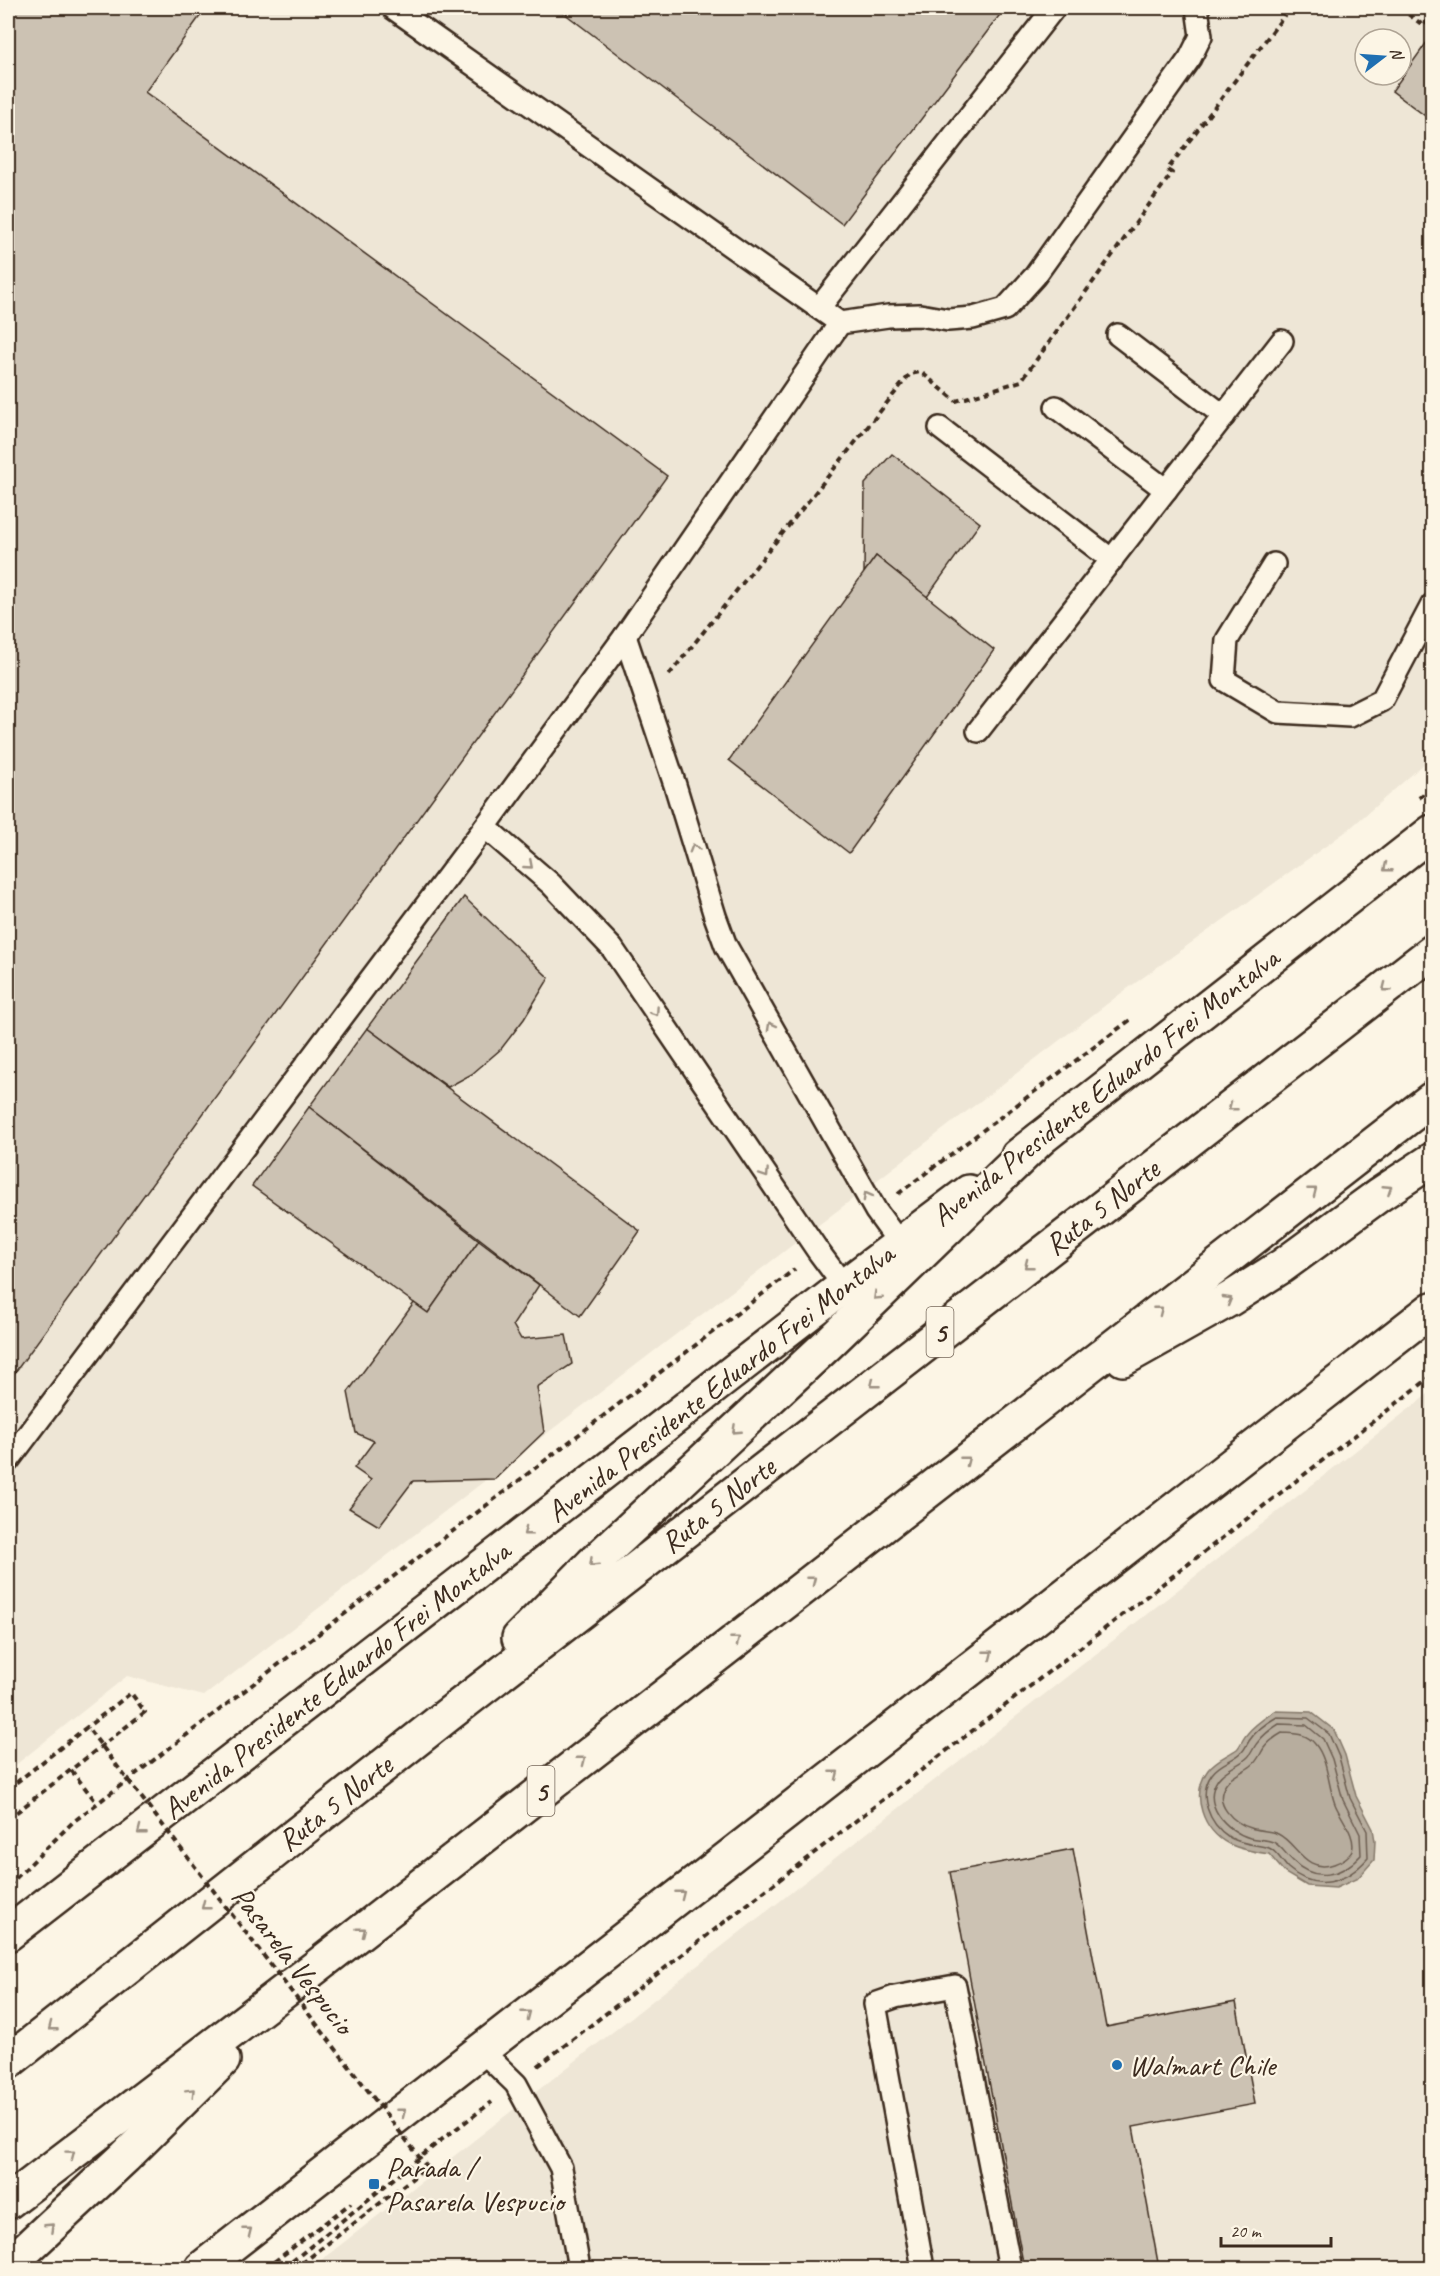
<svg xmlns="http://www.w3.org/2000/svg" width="1440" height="2276" font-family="Caveat,sans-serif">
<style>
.built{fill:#eee6d6;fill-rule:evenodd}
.water{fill:#b7ad9e;stroke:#85796b;stroke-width:1.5}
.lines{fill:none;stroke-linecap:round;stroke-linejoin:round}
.shore{stroke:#6d5e51;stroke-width:1.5}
.building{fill:#ccc2b3;stroke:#3b2a1e;stroke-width:1.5}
.service-casing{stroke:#3b2a1e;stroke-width:26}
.secondary-casing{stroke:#3b2a1e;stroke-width:38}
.motorway-casing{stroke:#3b2a1e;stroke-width:38}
.path{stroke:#3b2a1e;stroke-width:4;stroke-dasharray:6 4.5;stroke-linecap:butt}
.service{stroke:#fcf5e5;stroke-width:21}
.secondary{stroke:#fcf5e5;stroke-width:33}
.motorway{stroke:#fcf5e5;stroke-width:33}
.path-bridge{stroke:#3b2a1e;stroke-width:4;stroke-dasharray:6 4.5;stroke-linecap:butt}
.oneway{stroke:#9c9082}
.poi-dot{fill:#1f6fb2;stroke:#fcf5e5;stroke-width:2}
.labels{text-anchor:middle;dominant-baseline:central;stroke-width:4.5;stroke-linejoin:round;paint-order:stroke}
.shield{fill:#fcf5e5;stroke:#75675a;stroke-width:1.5}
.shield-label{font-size:28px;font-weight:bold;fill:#3b2a1e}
.street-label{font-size:30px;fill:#3b2a1e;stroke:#fcf5e5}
.poi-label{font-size:30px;fill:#3b2a1e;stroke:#fcf5e5;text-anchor:start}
</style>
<rect width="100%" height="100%" fill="#fcf5e5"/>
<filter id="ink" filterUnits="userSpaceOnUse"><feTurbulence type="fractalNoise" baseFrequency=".0167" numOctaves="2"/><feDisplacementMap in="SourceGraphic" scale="12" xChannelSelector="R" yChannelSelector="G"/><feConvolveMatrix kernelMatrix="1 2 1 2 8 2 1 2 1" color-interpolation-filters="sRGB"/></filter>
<g filter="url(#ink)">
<!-- built -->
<g class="built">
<path d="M8 8H1432V757L1348 830 1120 994 204 1696 127 1676 8 1771ZM1365 39H1401V75H1365Z"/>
<polygon points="1432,1391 1432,2268 311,2268"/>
</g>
<!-- water -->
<path class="water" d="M1275 1711 1311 1712 1334 1730 1345 1755 1356 1796 1373 1829 1375 1841 1374 1860 1358 1878 1336 1888 1307 1886 1285 1873 1269 1854C1255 1852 1242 1850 1229 1844 1203 1831 1190 1795 1208 1770 1215 1760 1227 1756 1237 1749 1241 1745 1243 1738 1247 1734 1255 1724 1265 1718 1275 1711Z"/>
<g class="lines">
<!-- shore -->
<g class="shore">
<path d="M1277 1717 1308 1718 1329 1734 1339 1757 1350 1798 1367 1831 1368 1858C1346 1883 1316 1893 1288 1868 1282 1862 1277 1851 1269 1848 1256 1844 1242 1845 1229 1837 1209 1824 1197 1795 1212 1774 1220 1763 1233 1761 1242 1752 1245 1749 1247 1744 1249 1741 1256 1730 1266 1723 1277 1717Z"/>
<path d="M1279 1724 1306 1725 1323 1739 1332 1759 1343 1800 1360 1834 1361 1855C1342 1876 1315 1883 1293 1861 1286 1855 1281 1845 1273 1842 1266 1839 1258 1840 1250 1838 1226 1831 1201 1804 1218 1779 1226 1768 1239 1766 1248 1757 1252 1753 1254 1746 1258 1742 1264 1734 1271 1729 1279 1724Z"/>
<path d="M1282 1733C1295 1734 1306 1733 1315 1744 1328 1759 1328 1786 1335 1804 1340 1817 1357 1836 1352 1851 1349 1857 1340 1862 1334 1864 1305 1874 1297 1843 1278 1834 1269 1830 1259 1831 1251 1828 1234 1823 1212 1804 1226 1784 1232 1775 1243 1772 1251 1766 1258 1761 1260 1754 1264 1748 1269 1741 1275 1737 1282 1733Z"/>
</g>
</g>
<!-- building -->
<g class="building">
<polygon points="8,8 206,8 145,92 667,476 8,1382"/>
<polygon points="562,8 1005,8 842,224 560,10"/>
<polygon points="1432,35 1432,121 1392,91"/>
<polygon points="892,454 980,523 927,597 876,556 864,573 865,484"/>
<polygon points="876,556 994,650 849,853 729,760"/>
<polygon points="464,897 549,978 524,1019 501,1049 472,1074 448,1087 367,1028"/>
<polygon points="367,1028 640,1231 580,1316 309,1107"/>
<polygon points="309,1107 479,1240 428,1313 252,1186"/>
<polygon points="479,1240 539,1285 513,1325 521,1339 566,1335 572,1364 537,1387 544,1432 495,1479 413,1481 379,1526 349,1508 371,1480 354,1468 374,1441 356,1433 348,1392 414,1303 428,1313"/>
<polygon points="1073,1849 1106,2027 1236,2002 1255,2104 1133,2127 1159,2268 1024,2268 950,1872"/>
</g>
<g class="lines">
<defs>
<g id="service">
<polyline points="393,8 840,323 888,316 920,315 948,320 973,318 1005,309 1035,276 1190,58 1201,36 1197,8"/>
<polyline points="819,308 1054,8"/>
<polyline points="1118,335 1224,416"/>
<polyline points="1056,407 1166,490"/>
<polyline points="940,428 1112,560"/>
<polyline points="1274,564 1227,640 1224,680 1278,712 1350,716 1382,700 1432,605"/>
<polyline points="625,636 675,785 715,916 726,946 876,1211 900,1244"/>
<polyline points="978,731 1282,341"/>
<polyline points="485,827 551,884 612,948 818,1251 844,1286"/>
<polyline points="8,1461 485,827 625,636 840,323"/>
<polyline points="481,2050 516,2084 561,2168 579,2268"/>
<polyline points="923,2268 875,2004 895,1997 955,1986 1010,2268"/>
</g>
<g id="secondary">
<polyline points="1018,1156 1432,832"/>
<polyline points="8,1934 844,1286 969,1192"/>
<polyline points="202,2268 1432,1309"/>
</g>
<g id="motorway">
<polyline points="1123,1359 1230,1299 1282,1266 1379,1195 1432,1160"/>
<polyline points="519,1638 592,1564 829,1343 1040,1139"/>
<polyline points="8,2062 449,1714 1432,952"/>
<polyline points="8,2202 316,1967 1432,1099"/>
<polyline points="8,2266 125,2157 223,2060"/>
</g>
</defs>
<!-- service casing -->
<use href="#service" class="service-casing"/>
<!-- secondary casing -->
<use href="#secondary" class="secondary-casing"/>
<!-- motorway casing -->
<use href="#motorway" class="motorway-casing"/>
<!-- path -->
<g class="path">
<polyline points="1400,8 1424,26 1432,15"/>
<polyline points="669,675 910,374 921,372 956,401 1021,381 1172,173 1167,170 1290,8"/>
<polyline points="1419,798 1432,786"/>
<polyline points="898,1194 1130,1020"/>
<polyline points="71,1770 97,1803"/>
<polyline points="8,1819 145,1712 131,1693 87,1727"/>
<polyline points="8,1886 73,1822 795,1269"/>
<polyline points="538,2066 1432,1376"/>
<polyline points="266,2268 351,2203"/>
<polyline points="284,2268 440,2141 492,2102"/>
</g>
<!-- service -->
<use href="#service" class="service"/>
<!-- secondary -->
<use href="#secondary" class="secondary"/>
<!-- motorway -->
<use href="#motorway" class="motorway"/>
<!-- path-bridge -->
<polyline class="path-bridge" points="8,1789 87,1727 427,2167 296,2268"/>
</g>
<!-- one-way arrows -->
<defs><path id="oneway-chevron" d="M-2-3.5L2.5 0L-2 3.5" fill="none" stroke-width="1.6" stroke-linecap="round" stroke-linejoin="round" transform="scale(1.5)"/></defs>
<g class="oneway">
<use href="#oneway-chevron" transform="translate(694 848) rotate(-106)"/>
<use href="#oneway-chevron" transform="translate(529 865) rotate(41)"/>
<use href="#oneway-chevron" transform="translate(1387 868) rotate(142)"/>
<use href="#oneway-chevron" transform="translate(1386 988) rotate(142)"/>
<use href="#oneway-chevron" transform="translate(655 1012) rotate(56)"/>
<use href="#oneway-chevron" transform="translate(771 1026) rotate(-119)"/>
<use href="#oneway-chevron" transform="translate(1232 1107) rotate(142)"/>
<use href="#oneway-chevron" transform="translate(765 1174) rotate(56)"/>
<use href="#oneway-chevron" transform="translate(1388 1189) rotate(-33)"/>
<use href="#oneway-chevron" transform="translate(1313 1191) rotate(-38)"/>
<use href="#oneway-chevron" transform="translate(867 1196) rotate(-119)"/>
<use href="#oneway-chevron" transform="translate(1028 1265) rotate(142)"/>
<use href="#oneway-chevron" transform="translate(877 1296) rotate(136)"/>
<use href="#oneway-chevron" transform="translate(1228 1300) rotate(-30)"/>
<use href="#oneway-chevron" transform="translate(1159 1310) rotate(-38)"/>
<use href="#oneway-chevron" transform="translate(874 1384) rotate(142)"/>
<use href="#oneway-chevron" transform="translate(736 1430) rotate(137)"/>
<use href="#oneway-chevron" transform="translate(966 1460) rotate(-38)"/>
<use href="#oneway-chevron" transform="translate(527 1532) rotate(142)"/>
<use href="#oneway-chevron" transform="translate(593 1563) rotate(136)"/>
<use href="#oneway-chevron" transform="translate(812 1580) rotate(-38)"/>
<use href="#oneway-chevron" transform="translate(736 1640) rotate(-38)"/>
<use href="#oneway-chevron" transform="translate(989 1654) rotate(-38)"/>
<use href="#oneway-chevron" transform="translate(582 1760) rotate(-38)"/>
<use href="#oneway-chevron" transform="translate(835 1774) rotate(-38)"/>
<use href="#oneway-chevron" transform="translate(141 1831) rotate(142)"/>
<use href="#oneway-chevron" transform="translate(681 1894) rotate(-38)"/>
<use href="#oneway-chevron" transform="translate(205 1906) rotate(142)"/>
<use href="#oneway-chevron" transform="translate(362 1931) rotate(-38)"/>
<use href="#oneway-chevron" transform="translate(527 2014) rotate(-38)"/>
<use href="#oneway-chevron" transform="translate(52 2027) rotate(142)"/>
<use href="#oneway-chevron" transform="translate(191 2092) rotate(-45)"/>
<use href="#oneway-chevron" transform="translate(402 2112) rotate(-38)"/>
<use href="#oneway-chevron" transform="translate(71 2154) rotate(-37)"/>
<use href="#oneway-chevron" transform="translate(50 2227) rotate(-43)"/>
<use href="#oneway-chevron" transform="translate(248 2231) rotate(-38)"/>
</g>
</g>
<!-- markers -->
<g class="poi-dot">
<circle cx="1117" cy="2065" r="6"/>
<rect x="368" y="2178" width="12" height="12" rx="3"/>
</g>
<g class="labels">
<!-- shield labels -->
<g class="shield">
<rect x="926.5" y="1307" width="27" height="50" rx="4.5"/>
<rect x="527.5" y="1766" width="27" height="50" rx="4.5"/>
</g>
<g class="shield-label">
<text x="940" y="1332">5</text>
<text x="541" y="1791">5</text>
</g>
<!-- street labels -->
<g class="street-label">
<text transform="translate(1105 1087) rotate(-38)">Avenida Presidente Eduardo Frei Montalva</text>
<text transform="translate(1102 1207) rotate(-38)">Ruta 5 Norte</text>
<text transform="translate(720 1383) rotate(-38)">Avenida Presidente Eduardo Frei Montalva</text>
<text transform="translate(718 1505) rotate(-38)">Ruta 5 Norte</text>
<text transform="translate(336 1680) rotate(-38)">Avenida Presidente Eduardo Frei Montalva</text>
<text transform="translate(335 1803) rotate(-38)">Ruta 5 Norte</text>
<text transform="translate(293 1960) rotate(52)">Pasarela Vespucio</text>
</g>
<!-- poi labels -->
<g class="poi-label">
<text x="1129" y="2065">Walmart Chile</text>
<text x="386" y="2167">Parada /<tspan x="386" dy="34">Pasarela Vespucio</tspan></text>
</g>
</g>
<!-- margin -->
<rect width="1440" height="2276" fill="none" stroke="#fcf5e5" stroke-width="30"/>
<rect x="15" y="15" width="1410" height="2246" fill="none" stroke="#3b2a1e" stroke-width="2" filter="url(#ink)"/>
<!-- north arrow -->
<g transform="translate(1383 57) rotate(73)"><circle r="28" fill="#fcf5e5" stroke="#afa495" stroke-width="1.5"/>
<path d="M0-4.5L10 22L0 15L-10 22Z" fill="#1f6fb2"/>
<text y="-9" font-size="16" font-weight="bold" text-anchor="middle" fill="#3b2a1e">N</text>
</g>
<!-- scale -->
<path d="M1221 2237v9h110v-9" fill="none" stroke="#3b2a1e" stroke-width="3"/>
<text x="1230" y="2237" font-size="18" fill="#3b2a1e" stroke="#fcf5e5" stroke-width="4.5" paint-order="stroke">20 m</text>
</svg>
